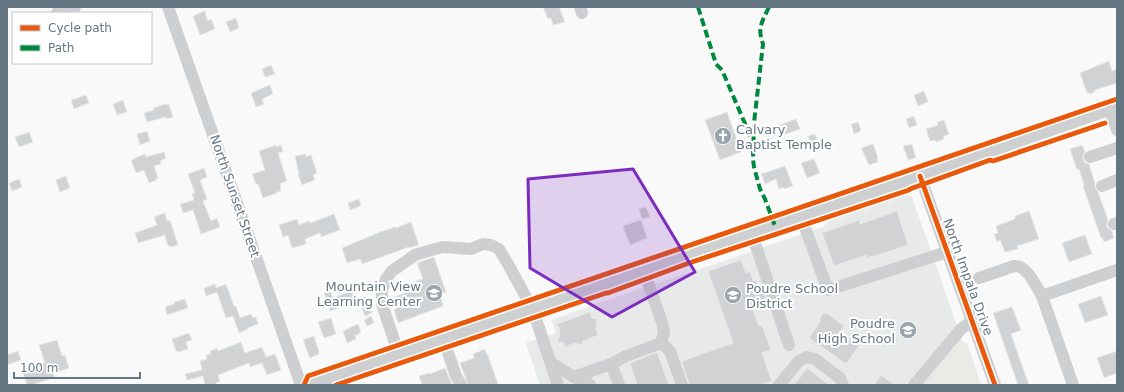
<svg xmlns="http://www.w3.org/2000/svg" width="1124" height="392" font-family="'DejaVu Sans',sans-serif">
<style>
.built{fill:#e8e9e9}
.green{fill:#e8ebe6}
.building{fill:#d0d2d3;stroke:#e8e8e8}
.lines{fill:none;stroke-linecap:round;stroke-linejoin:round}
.minor{stroke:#cecfd0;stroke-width:12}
.quiet{stroke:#00873e;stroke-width:4;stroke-dasharray:8 4;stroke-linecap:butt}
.cycleway-casing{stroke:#fff;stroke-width:8}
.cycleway{stroke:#e8590c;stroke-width:5}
.marked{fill:#7b2cbf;fill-opacity:0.2;stroke:#7b2cbf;stroke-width:3;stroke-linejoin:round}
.labels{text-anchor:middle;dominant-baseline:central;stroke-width:4;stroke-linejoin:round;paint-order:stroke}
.poi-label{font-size:13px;fill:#657683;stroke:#fff;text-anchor:start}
.street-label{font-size:13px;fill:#657683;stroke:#fff}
</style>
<rect width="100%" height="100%" fill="#f9f9f9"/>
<!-- built -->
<polygon class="built" points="907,194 912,197 963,343 966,343 981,385 540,385 526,343 556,333 552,320 639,289 709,266 823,227 828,221"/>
<!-- green -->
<polygon class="green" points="962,342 967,343 981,385 927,385 939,369 943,367 945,362 959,344"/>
<!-- building -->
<g class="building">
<polygon points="543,7 559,7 565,22 553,25 551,18 548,19"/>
<polygon points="205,11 206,17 208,21 211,19 215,29 200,35 193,16"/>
<polygon points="236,18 239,28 230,32 226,22"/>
<polygon points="1109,61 1112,71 1117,69 1117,83 1095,90 1095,92 1089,94 1088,92 1087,93 1080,73"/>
<polygon points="271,65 275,74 265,77 262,69"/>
<polygon points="270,85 273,94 262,99 264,104 256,107 251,93"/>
<polygon points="924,91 928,102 918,106 914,95"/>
<polygon points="86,95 89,103 74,109 71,100"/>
<polygon points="123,100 127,112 117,115 113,104"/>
<polygon points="166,104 167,105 169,104 173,117 167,119 166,117 147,122 144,113 154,110 153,108"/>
<polygon points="727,112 741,152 720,160 705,120"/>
<polygon points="914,116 917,125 909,128 906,119"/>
<polygon points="796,119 800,129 783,135 780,125"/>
<polygon points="944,120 949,134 943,137 944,139 936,142 935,140 930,141 926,129 938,125 937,122"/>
<polygon points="858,122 861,131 854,134 851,124"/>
<polygon points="147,131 150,141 140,145 137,134"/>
<polygon points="29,132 33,142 19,147 15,137"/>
<polygon points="815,134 819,146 812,149 808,136"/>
<polygon points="873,144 878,158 877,159 878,162 869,165 861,148"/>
<polygon points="912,144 916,158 908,160 903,146"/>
<polygon points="276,145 276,147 281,145 283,152 278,153 287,181 280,184 281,187 280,188 281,191 277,192 277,193 263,198 258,184 256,184 252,174 265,170 259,151"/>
<polygon points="1082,145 1085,152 1083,156 1083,160 1085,163 1089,164 1095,184 1095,188 1098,192 1108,220 1107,223 1107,227 1112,231 1114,238 1104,242 1102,237 1101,238 1083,186 1084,185 1079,169 1077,170 1070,149"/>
<polygon points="164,152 166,158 160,161 161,164 154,166 158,178 156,179 157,180 149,183 144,170 136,173 131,160 135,159 135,158 145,154 146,157"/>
<polygon points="306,154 306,157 311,155 317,173 313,175 315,180 302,185 298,174 299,174 295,156"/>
<polygon points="814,159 820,173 807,178 801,163"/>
<polygon points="785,166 793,186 784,189 784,187 779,189 776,179 765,184 761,174"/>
<polygon points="204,168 207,177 200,180 207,199 203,201 211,221 217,218 220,227 201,234 193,210 183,213 180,204 194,200 192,194 195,193 188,174"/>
<polygon points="66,176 70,188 60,192 56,180"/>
<polygon points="19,179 22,187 12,191 9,183"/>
<polygon points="359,199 361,206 350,210 348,203"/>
<polygon points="646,207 650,217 642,219 639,209"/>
<polygon points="897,211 908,245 872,257 871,256 867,258 866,255 834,266 822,233 859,220 860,224"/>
<polygon points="1029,211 1039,239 1017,246 1018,249 1005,252 1000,240 997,242 994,234 998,233 996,226 1015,219 1015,216"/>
<polygon points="165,213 167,221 170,220 178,245 170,247 167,244 165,235 138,243 135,233 157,225 154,217"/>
<polygon points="334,214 340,230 321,237 320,233 305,239 306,244 292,248 288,235 283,237 279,225 297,219 299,225 309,221 310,223"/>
<polygon points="641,220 647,238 630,245 623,226"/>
<polygon points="411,222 419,245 409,248 409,247 362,264 360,259 347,263 342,248 380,232 395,227 396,228"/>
<polygon points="1085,235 1092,254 1069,262 1062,243"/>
<polygon points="434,257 446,292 440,294 443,306 398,323 394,310 397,308 393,297 405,293 403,289 411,286 410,283 423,279 417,263"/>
<polygon points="741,260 746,273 750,271 753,281 756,280 760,290 763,289 766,299 763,300 765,306 753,310 759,326 762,325 771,350 762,353 772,381 760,385 689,385 682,361 733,343 708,271"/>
<polygon points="215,284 216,288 226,284 234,306 236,306 240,318 251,314 253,318 256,317 258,324 248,328 248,329 239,333 233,316 226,318 217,292 206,296 204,288"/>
<polygon points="330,290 333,298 352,291 356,302 330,311 324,293"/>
<polygon points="1101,296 1108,315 1085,323 1078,304"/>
<polygon points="365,297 372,313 365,316 358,300"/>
<polygon points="185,299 188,308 167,315 165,307 174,304 174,302"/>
<polygon points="1012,307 1021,330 1011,334 1029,385 1018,385 993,313"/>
<polygon points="590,312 592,318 597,319 596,329 598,335 583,341 582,345 575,343 565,347 564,343 558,342 560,331 557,324"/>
<polygon points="824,313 826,314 827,313 844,326 840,332 859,346 846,364 809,338 821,320 819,319"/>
<polygon points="371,316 374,323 367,326 364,320"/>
<polygon points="331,318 336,334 324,338 318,322"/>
<polygon points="358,324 361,332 359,333 359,334 355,336 356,339 347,343 343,331"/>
<polygon points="189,333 192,340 186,342 188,349 178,352 177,351 176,351 172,339"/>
<polygon points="314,336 319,352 318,352 319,354 310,358 303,340"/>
<polygon points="57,340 62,356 65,355 69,368 53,373 55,377 32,385 27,385 22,370 45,363 39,345"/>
<polygon points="241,342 245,353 262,347 266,357 275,354 281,370 267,375 262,363 250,367 249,363 218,375 220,381 216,383 216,385 205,385 203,376 187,380 185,374 202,370 200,361 207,359 206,355 211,354 210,351 217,348 218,351"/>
<polygon points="485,349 486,353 487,353 498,384 494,385 468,385 460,363 474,358 473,354"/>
<polygon points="18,351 21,360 7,365 7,355"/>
<polygon points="1117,351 1117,373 1104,378 1097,358"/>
<polygon points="657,352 669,385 637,385 630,363"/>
<polygon points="445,368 452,385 422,385 419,376 429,373 430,374"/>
<polygon points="807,368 829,385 794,385"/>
<polygon points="881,375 895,385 874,385"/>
</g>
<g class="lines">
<!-- minor -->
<g class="minor">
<polyline points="168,7 301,385"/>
<polyline points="580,7 582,13"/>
<polyline points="57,13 75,7"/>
<polyline points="1110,110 1117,130"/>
<polyline points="1090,157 1117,148"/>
<polyline points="920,176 995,385"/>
<polyline points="1102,186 1117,180"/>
<polyline points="801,217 828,290 947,252"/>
<polyline points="1114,224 1117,223"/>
<polyline points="752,234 789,345"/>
<path d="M979 278 1014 266C1027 265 1036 286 1042 296"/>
<polyline points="444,341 456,376 461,385"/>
<polyline points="661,343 670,351 682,385"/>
<polyline points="399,355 382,304 382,290 386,279 392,271 415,255 424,252 443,247 471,249 483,244 491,245 499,249 508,264 533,310 558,385"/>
<polyline points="550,362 574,377 611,364 619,385"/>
<polyline points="611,364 626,356 661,343 664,333 662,322 644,272"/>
<polyline points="574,377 587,382 590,385"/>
<polyline points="310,385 644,272 1117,107"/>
<polyline points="779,385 799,361 807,357 815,359 840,378 843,385"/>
<polyline points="914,385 961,329 972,321"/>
<polyline points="1073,385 1042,296 1117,270"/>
</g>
<!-- quiet -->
<g class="quiet">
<polyline points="698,7 716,64 722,70 752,140"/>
<path d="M769 7C762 22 757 28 763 44L754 123 753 159 754 167 760 189 765 199 775 226"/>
</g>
<defs>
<g id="cycleway">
<polyline points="920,176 995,385"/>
<polyline points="304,385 308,376 1117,99"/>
<polyline points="336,385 606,293 608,293 689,263 909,190 910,189 990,160 993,161 1105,123"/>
</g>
</defs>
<!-- cycleway casing -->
<use href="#cycleway" class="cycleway-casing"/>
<!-- cycleway -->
<use href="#cycleway" class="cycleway"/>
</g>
<!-- marked area -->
<path class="marked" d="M633 169 695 272 612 317 530 268 528 179Z"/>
<!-- icons -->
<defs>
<symbol id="church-disc" viewBox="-11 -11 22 22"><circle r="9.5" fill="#99a4ac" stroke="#fff"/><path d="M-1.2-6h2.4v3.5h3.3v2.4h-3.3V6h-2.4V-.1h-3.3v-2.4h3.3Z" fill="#fff"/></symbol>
<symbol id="school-disc" viewBox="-11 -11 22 22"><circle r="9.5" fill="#99a4ac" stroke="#fff"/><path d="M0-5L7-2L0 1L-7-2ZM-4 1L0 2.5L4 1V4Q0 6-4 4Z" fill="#fff"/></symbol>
</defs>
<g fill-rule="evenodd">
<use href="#church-disc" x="713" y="126" width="20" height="20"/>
<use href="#school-disc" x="424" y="283" width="20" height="20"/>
<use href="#school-disc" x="723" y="285" width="20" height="20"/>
<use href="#school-disc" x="898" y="320" width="20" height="20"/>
</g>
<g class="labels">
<!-- poi labels -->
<g class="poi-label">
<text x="736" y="129">Calvary<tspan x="736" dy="15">Baptist Temple</tspan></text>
<text x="421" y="286" text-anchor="end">Mountain View<tspan x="421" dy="15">Learning Center</tspan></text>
<text x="746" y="288">Poudre School<tspan x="746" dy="15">District</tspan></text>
<text x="895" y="323" text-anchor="end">Poudre<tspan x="895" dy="15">High School</tspan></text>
</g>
<!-- street labels -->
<g class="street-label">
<text transform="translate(235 196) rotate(71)">North Sunset Street</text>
<text transform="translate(968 277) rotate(70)">North Impala Drive</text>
</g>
</g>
<!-- border -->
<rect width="1124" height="392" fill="none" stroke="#657683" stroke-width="16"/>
<!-- legend -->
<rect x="12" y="12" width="140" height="52" fill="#ffffff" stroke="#c1c8cd"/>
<rect x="20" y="25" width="20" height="6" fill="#e8590c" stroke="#c1c8cd"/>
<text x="48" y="32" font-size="12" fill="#657683">Cycle path</text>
<rect x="20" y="45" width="20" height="6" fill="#00873e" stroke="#c1c8cd"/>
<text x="48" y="52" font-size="12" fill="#657683">Path</text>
<!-- scale -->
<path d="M14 372v6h126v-6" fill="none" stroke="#657683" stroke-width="2"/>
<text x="20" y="372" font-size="12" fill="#657683" stroke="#ffffff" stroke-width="3" paint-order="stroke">100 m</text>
</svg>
